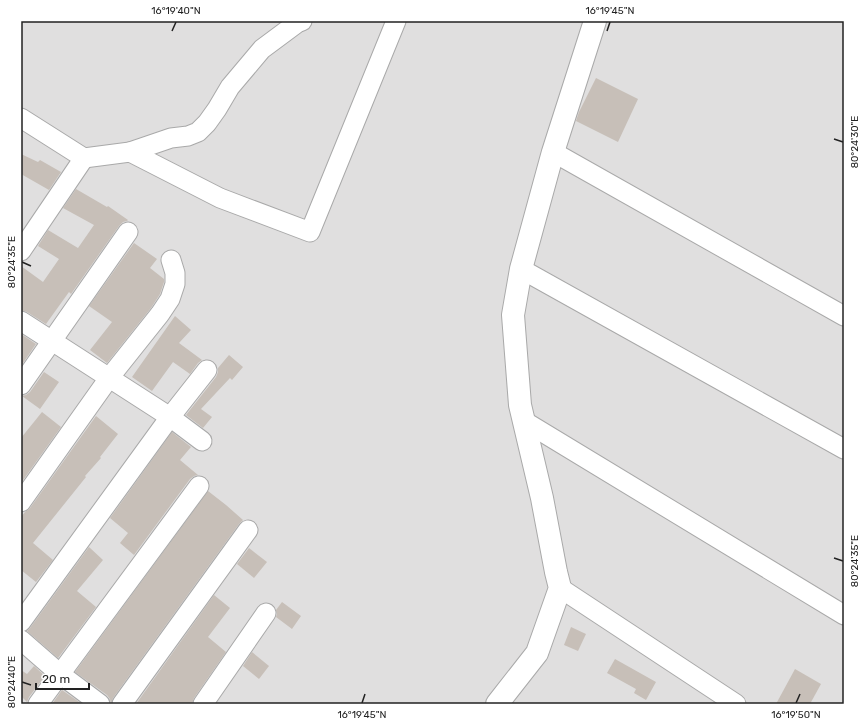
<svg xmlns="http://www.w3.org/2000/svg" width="865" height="725" font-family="Rubik,sans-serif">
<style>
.residential{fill:#e0dfdf}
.building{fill:#c7bfb8}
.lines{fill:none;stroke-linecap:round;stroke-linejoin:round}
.minor-casing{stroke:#a9a9a9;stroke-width:21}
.tertiary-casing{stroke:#a9a9a9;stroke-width:24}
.minor{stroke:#fff;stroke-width:19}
.tertiary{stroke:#fff;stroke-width:22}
.ticks{fill:none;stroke:#222;stroke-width:1.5}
.neatline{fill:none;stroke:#222;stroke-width:1.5}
.ticks-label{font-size:10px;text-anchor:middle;fill:#222}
</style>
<rect width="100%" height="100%" fill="#f2efe9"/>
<!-- residential -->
<rect class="residential" x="21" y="21" width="823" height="683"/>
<!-- building -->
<g class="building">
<polygon points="596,78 638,99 618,142 576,121 579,112"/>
<polygon points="21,154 38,162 40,160 61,172 49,190 21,174"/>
<polygon points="76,189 107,207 108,206 128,220 127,221 123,222 119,226 71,294 69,292 46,324 27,312 21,310 21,266 43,282 59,259 38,246 48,230 78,248 94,225 63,208"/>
<polygon points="134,243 157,259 150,268 164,279 164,282 160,294 151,308 107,363 90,350 112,322 89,306"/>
<polygon points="175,316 191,330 179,343 202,360 198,363 190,374 173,362 152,391 132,377"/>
<polygon points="21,334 36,344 21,366"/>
<polygon points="229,355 243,367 232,380 230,378 201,409 212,417 203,428 186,415 216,377 218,372 218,368"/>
<polygon points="44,372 59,382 40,409 22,396 26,395 30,392"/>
<polygon points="42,412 61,427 21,483 21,438"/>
<polygon points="96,416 118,434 100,457 101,458 85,476 86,477 33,543 53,560 36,582 21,570 21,517 25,512 30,508"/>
<polygon points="172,432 191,447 180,460 198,475 194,476 190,479 134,555 120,543 128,533 110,518"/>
<polygon points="208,491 226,505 243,520 239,524 113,698 111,704 110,699 107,695 75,672"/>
<polygon points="89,547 103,560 77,591 96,607 58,658 27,631 30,628"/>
<polygon points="249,548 267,562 254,578 237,564"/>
<polygon points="214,595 230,608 208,637 226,652 194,698 192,704 136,704"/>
<polygon points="282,602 301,616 292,629 276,617 277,614 276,610"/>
<polygon points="571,627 586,634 578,651 564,645"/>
<polygon points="252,652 269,666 259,679 243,666"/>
<polygon points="615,659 656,682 646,700 634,693 636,689 607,673"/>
<polygon points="34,666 45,676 29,697 27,702 21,696 21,670 27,674"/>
<polygon points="795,669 821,684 810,704 776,704"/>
<polygon points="62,690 82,704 52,704"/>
</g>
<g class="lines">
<defs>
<g id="minor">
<polyline points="21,118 84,158 130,152 220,198 310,232 396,21"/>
<polyline points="130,152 171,138 188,136 198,132 207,123 217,109 230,87 262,49 297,23 302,21"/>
<polyline points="553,152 844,316"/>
<polyline points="21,251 84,158"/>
<polyline points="521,269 844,449"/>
<polyline points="21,321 170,417 202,441"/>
<polyline points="21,385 128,232"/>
<polyline points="524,421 844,615"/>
<polyline points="21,502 109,378 160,314 170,299 175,284 175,273 171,260"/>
<polyline points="560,588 736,704"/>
<polyline points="21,622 170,417 207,370"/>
<polyline points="21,640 60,674 100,704"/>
<polyline points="38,704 199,486"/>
<polyline points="122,704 248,530"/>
<polyline points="203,704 266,613"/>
</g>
<polyline id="tertiary" points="497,704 537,653 560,588 556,572 542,498 520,405 513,315 521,269 553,152 595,21"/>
</defs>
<!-- minor casing -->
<use href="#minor" class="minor-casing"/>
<!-- tertiary casing -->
<use href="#tertiary" class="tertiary-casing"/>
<!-- minor -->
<use href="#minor" class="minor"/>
<!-- tertiary -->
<use href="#tertiary" class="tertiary"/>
</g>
<!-- ticks -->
<path class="ticks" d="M172 31 176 22M607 31 610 22M834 139 843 142M22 262 31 266M834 558 843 561M22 682 31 685M362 703 365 694M796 703 800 694"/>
<!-- border -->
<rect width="865" height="725" fill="none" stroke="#ffffff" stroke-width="44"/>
<!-- scale -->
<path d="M36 683v6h53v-6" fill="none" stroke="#222222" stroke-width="2"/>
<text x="42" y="683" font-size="12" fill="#222222" stroke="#ffffff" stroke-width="3" paint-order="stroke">20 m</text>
<rect x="22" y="22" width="821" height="681" class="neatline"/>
<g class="ticks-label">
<text x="176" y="14">16°19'40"N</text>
<text x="610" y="14">16°19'45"N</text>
<text transform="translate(854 142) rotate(-90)" y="4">80°24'30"E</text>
<text transform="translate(11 262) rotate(-90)" y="4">80°24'35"E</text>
<text transform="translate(854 561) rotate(-90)" y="4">80°24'35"E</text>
<text transform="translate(11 682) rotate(-90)" y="4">80°24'40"E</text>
<text x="362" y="718">16°19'45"N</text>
<text x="796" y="718">16°19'50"N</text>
</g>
</svg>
